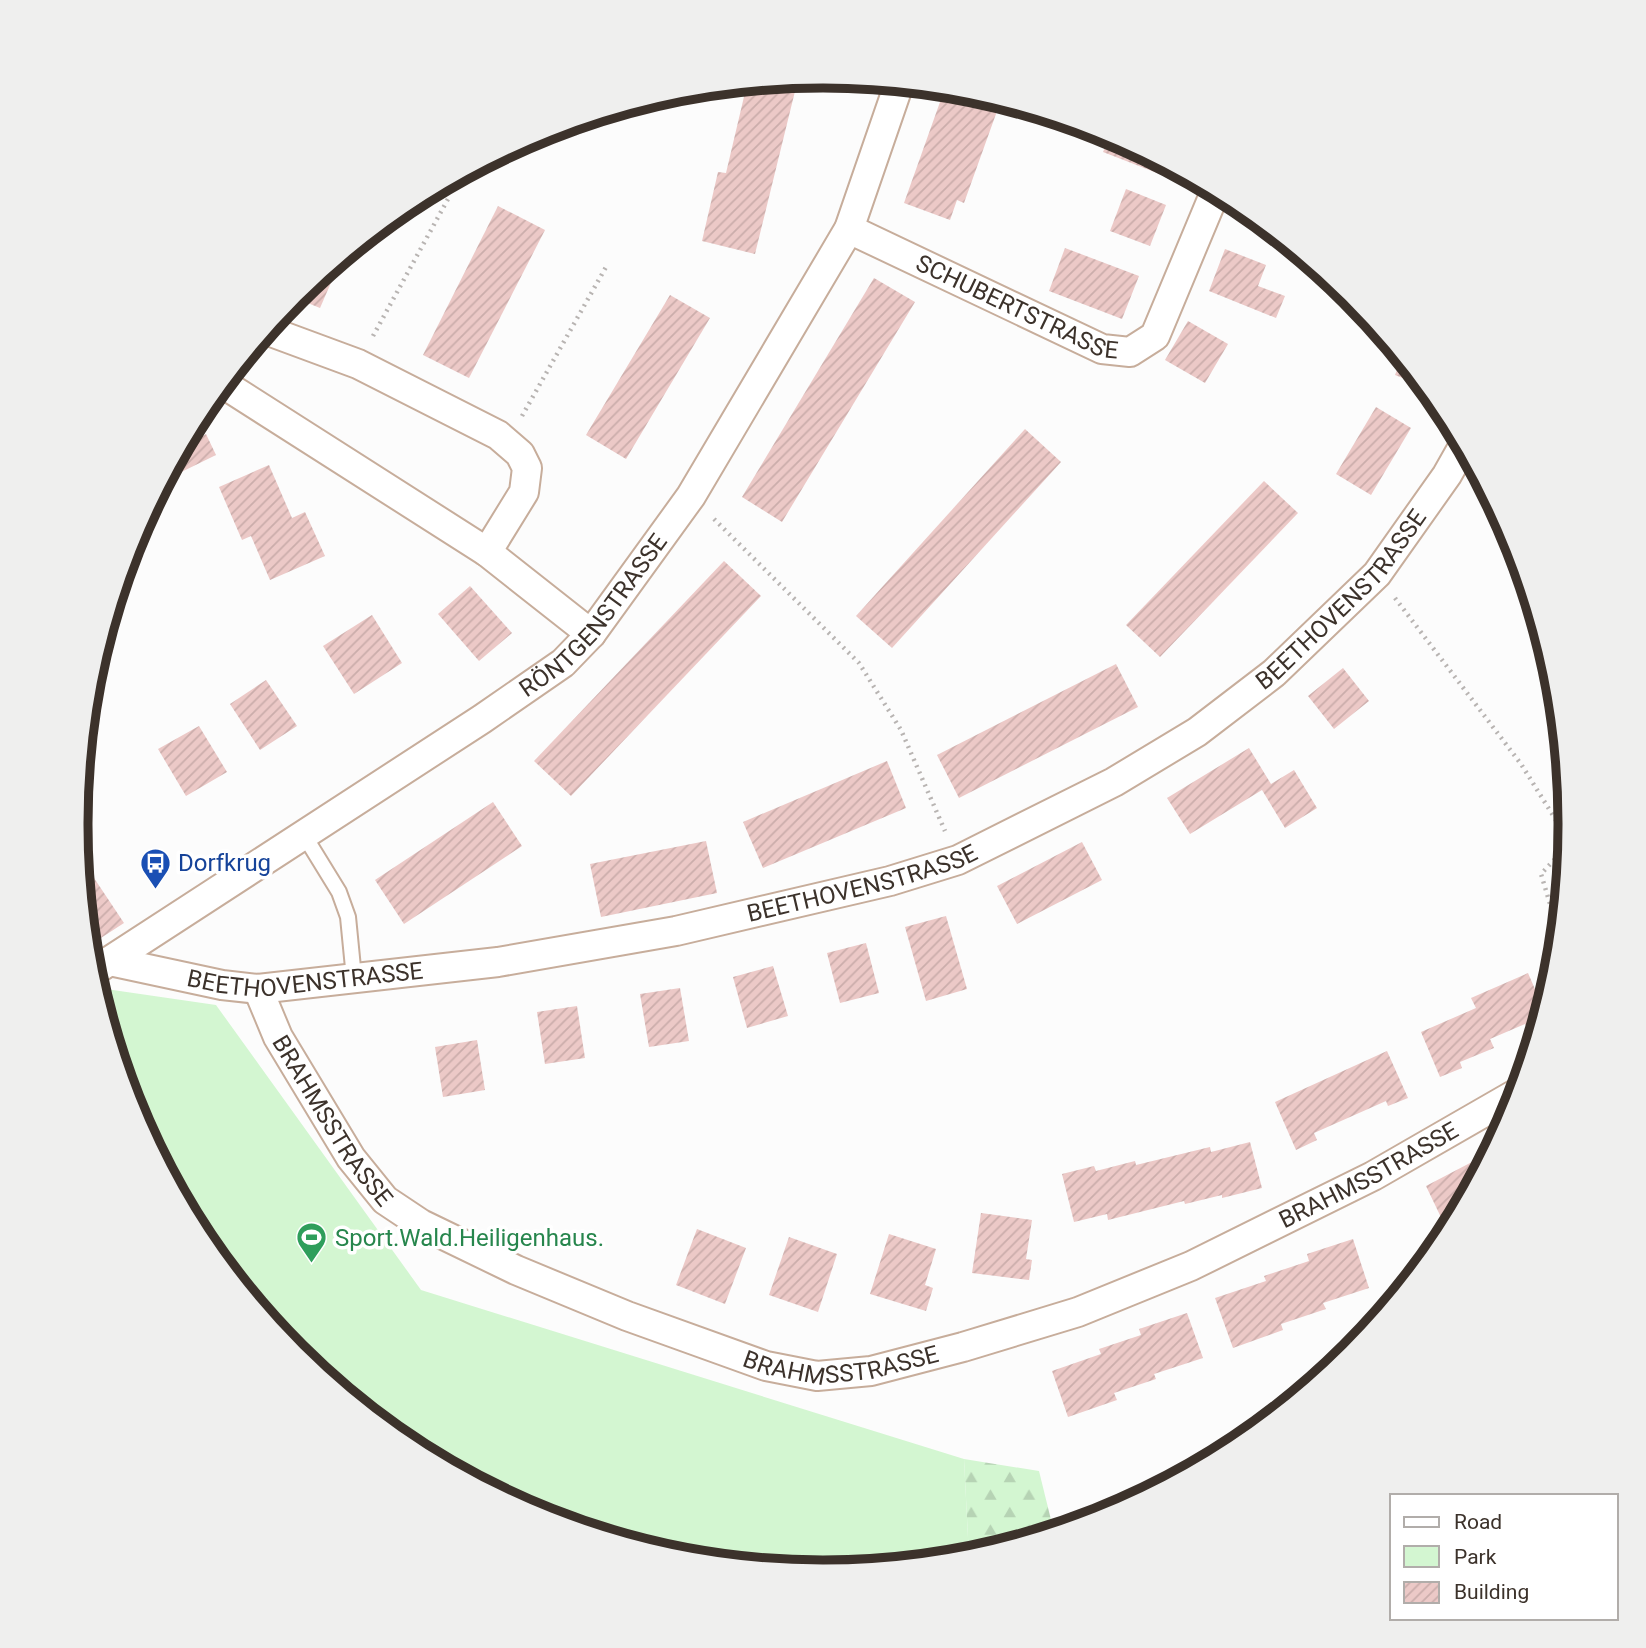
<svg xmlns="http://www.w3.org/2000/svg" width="1646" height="1648" font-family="Roboto,sans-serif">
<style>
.green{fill:#d3f6d1}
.forest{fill:url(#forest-firs)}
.building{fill:url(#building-hatch)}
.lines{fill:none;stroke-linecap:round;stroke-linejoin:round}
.service-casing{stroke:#c7ad9b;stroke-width:18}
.minor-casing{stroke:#c7ad9b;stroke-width:32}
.path{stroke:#b8b4b2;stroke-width:4.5;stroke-dasharray:2 5;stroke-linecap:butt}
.service{stroke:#fff;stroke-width:14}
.minor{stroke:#fff;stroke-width:28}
.labels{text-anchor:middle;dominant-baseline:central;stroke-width:7;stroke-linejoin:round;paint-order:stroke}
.street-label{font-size:24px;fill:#3c322b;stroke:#fff}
.transit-label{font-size:24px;fill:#164399;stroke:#fff;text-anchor:start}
.leisure-label{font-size:24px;fill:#27864d;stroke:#fff;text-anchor:start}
.rim{fill:none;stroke:#3c322b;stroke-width:9}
</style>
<defs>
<pattern id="forest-firs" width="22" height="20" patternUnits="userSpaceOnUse" patternTransform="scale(1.75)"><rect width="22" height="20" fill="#d3f6d1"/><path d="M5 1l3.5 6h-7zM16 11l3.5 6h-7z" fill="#b6d3b4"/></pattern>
<pattern id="building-hatch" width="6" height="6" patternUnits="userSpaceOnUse" patternTransform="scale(1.75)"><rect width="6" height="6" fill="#ecc9c7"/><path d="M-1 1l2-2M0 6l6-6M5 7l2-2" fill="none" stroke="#cbadab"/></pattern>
</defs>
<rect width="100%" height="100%" fill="#fcfcfc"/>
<!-- green -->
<polygon class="green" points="99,988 216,1005 421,1290 964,1459 969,1557 823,1572 677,1557 536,1515 407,1446 294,1352 201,1239 132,1110 96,990"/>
<!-- forest -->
<polygon class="forest" points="964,1459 1039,1471 1054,1532 969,1557"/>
<!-- building -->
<g class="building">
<polygon points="798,79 755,254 702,241 718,172 726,173 747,84"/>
<polygon points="945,88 969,91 1001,100 964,203 957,200 950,220 904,203"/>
<polygon points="1111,134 1179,170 1175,180 1103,152"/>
<polygon points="1126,189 1166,205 1150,246 1110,231"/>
<polygon points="498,206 545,230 469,378 423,355"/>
<polygon points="1065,248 1139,276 1122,319 1049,291"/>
<polygon points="1225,249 1266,265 1258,286 1285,296 1276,318 1209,291"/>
<polygon points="343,255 320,308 293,297 295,295"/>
<polygon points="874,278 915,302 782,522 742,497"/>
<polygon points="670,295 710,318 626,459 586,435"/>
<polygon points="1188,321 1228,344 1205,383 1165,360"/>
<polygon points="1402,357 1414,371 1428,388 1395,375"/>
<polygon points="1376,407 1411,428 1371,495 1336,474"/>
<polygon points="195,420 203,436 206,434 216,455 163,481"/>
<polygon points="1025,429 1061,462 892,648 856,616"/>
<polygon points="269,465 292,518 305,512 325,556 270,580 251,536 242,540 219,487"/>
<polygon points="1264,481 1298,513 1160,657 1126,625"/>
<polygon points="724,561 761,596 571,796 534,761"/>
<polygon points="470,586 512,633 479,661 438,614"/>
<polygon points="372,615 402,663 354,694 323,646"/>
<polygon points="1116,664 1138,707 959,798 937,755"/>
<polygon points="1343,668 1369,701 1334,729 1308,696"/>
<polygon points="266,680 297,726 260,750 230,704"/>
<polygon points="199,726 227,772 186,796 158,749"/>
<polygon points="1249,748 1271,784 1294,770 1317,808 1285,828 1262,790 1190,834 1167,798"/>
<polygon points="887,761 906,808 763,868 743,822"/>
<polygon points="493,802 522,846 404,924 375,880"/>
<polygon points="706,841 717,893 601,917 590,864"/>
<polygon points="1082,842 1102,880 1017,924 997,886"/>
<polygon points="92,875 124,923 87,947 81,882"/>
<polygon points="946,916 967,989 926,1001 905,927"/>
<polygon points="866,943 879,993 840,1003 827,953"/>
<polygon points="773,966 788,1016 747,1028 733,977"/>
<polygon points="1528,973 1544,1010 1540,1023 1527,1028 1525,1024 1490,1039 1494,1048 1460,1062 1462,1068 1440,1077 1421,1032 1476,1008 1471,998"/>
<polygon points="680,988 689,1041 649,1047 640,994"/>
<polygon points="577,1006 585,1058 545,1064 537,1012"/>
<polygon points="477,1040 485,1090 443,1097 435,1047"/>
<polygon points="1387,1051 1408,1098 1388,1106 1386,1101 1314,1133 1317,1140 1296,1150 1275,1102"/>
<polygon points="1250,1142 1262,1188 1222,1198 1222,1195 1185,1204 1184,1201 1108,1220 1107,1214 1074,1222 1062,1174 1094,1166 1096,1171 1135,1161 1136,1165 1210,1147 1211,1152"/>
<polygon points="1491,1152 1448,1232 1426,1186"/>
<polygon points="981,1213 1032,1220 1026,1259 1032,1260 1029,1280 972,1273"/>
<polygon points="697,1229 746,1248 725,1304 676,1285"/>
<polygon points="889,1234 936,1249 925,1285 933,1288 926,1311 870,1294"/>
<polygon points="789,1237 837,1254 818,1312 769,1295"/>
<polygon points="1353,1239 1369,1288 1323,1303 1326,1309 1281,1324 1283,1330 1233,1348 1215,1298 1266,1281 1264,1276 1309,1261 1307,1254"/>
<polygon points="1187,1313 1203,1358 1154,1374 1156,1379 1114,1393 1117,1400 1068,1417 1052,1371 1101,1354 1099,1349 1141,1335 1139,1329"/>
</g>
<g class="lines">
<defs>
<polyline id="service" points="304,835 339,892 348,917 354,978"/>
<g id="minor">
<path id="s1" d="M849 229 1102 349 1130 352 1155 336 1216 190"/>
<polyline points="266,330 358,364 498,435 520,454 527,468 524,492 487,552"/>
<polyline points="222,383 487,552 591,634"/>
<path id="s2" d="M110 961 222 985 258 989 498 962 676 931 890 881 958 860 1114 782 1197 732 1274 673 1377 574 1447 475 1464 445"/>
<path id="s3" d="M91 973 482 719 563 663 591 634 691 496 849 229 899 84"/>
<path id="s4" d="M258 989 278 1037 351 1158 385 1200 421 1224 516 1270 627 1316 766 1366 817 1376 871 1371 963 1347 1078 1312 1191 1266 1373 1176 1519 1092"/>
</g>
</defs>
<!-- service casing -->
<use href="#service" class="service-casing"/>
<!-- minor casing -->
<use href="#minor" class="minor-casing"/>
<!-- path -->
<g class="path">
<polyline points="373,336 448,199"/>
<polyline points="522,416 606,267"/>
<polyline points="714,519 859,663 901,730 945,831"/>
<polyline points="1395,598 1521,764 1569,841"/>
<polyline points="1560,937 1541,874 1569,844"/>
</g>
<!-- service -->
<use href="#service" class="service"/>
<!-- minor -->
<use href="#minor" class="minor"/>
</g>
<!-- icons -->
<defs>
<symbol id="bus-pin" viewBox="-11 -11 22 30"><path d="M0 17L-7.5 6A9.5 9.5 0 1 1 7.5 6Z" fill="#1a4fb4" stroke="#fff"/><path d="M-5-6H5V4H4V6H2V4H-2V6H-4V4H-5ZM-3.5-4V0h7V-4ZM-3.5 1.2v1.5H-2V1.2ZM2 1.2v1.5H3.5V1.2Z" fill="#fff"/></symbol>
<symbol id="stadium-pin" viewBox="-11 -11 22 30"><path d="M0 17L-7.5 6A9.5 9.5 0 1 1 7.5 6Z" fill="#2e9e5b" stroke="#fff"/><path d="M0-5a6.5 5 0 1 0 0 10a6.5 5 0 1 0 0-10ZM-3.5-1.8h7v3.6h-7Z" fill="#fff"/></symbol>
</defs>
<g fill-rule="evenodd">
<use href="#bus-pin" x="138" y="846" width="35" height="47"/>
<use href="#stadium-pin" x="294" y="1220" width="35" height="47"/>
</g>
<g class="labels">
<!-- street labels -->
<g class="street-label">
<text stroke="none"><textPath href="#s1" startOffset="186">SCHUBERTSTRASSE</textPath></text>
<text stroke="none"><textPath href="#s2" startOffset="1332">BEETHOVENSTRASSE</textPath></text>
<text stroke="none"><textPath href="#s3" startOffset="620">RÖNTGENSTRASSE</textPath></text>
<text stroke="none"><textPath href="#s2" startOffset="765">BEETHOVENSTRASSE</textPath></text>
<text stroke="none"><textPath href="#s2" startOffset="198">BEETHOVENSTRASSE</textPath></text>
<text stroke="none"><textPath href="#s4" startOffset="152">BRAHMSSTRASSE</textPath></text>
<text stroke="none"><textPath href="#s4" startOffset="1307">BRAHMSSTRASSE</textPath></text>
<text stroke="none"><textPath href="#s4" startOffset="740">BRAHMSSTRASSE</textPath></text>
</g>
<!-- transit labels -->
<g class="transit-label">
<text x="178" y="863">Dorfkrug</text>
</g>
<!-- leisure labels -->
<g class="leisure-label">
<text x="335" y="1238">Sport.Wald.Heiligenhaus.</text>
</g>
</g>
<!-- crop -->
<path d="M0 0H1646V1648H0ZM823 88H823A735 735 0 0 1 1558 823V825A735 735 0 0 1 823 1560H823A735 735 0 0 1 88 825V823A735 735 0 0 1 823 88Z" fill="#efefee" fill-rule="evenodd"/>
<path class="rim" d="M823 88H823A735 735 0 0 1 1558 823V825A735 735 0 0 1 823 1560H823A735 735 0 0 1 88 825V823A735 735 0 0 1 823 88Z"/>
<!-- legend -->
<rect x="1390" y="1494" width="228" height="126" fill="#ffffff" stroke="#b1adaa" stroke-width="2"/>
<rect x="1404" y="1517" width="35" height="10" fill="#ffffff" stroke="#b1adaa" stroke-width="2"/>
<text x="1454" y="1529" font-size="21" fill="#3c322b">Road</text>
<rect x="1404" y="1546" width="35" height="21" fill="#d3f6d1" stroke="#b1adaa" stroke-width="2"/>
<text x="1454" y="1564" font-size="21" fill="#3c322b">Park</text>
<rect x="1404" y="1582" width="35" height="21" fill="url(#building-hatch)" stroke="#b1adaa" stroke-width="2"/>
<text x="1454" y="1599" font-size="21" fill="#3c322b">Building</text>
</svg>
